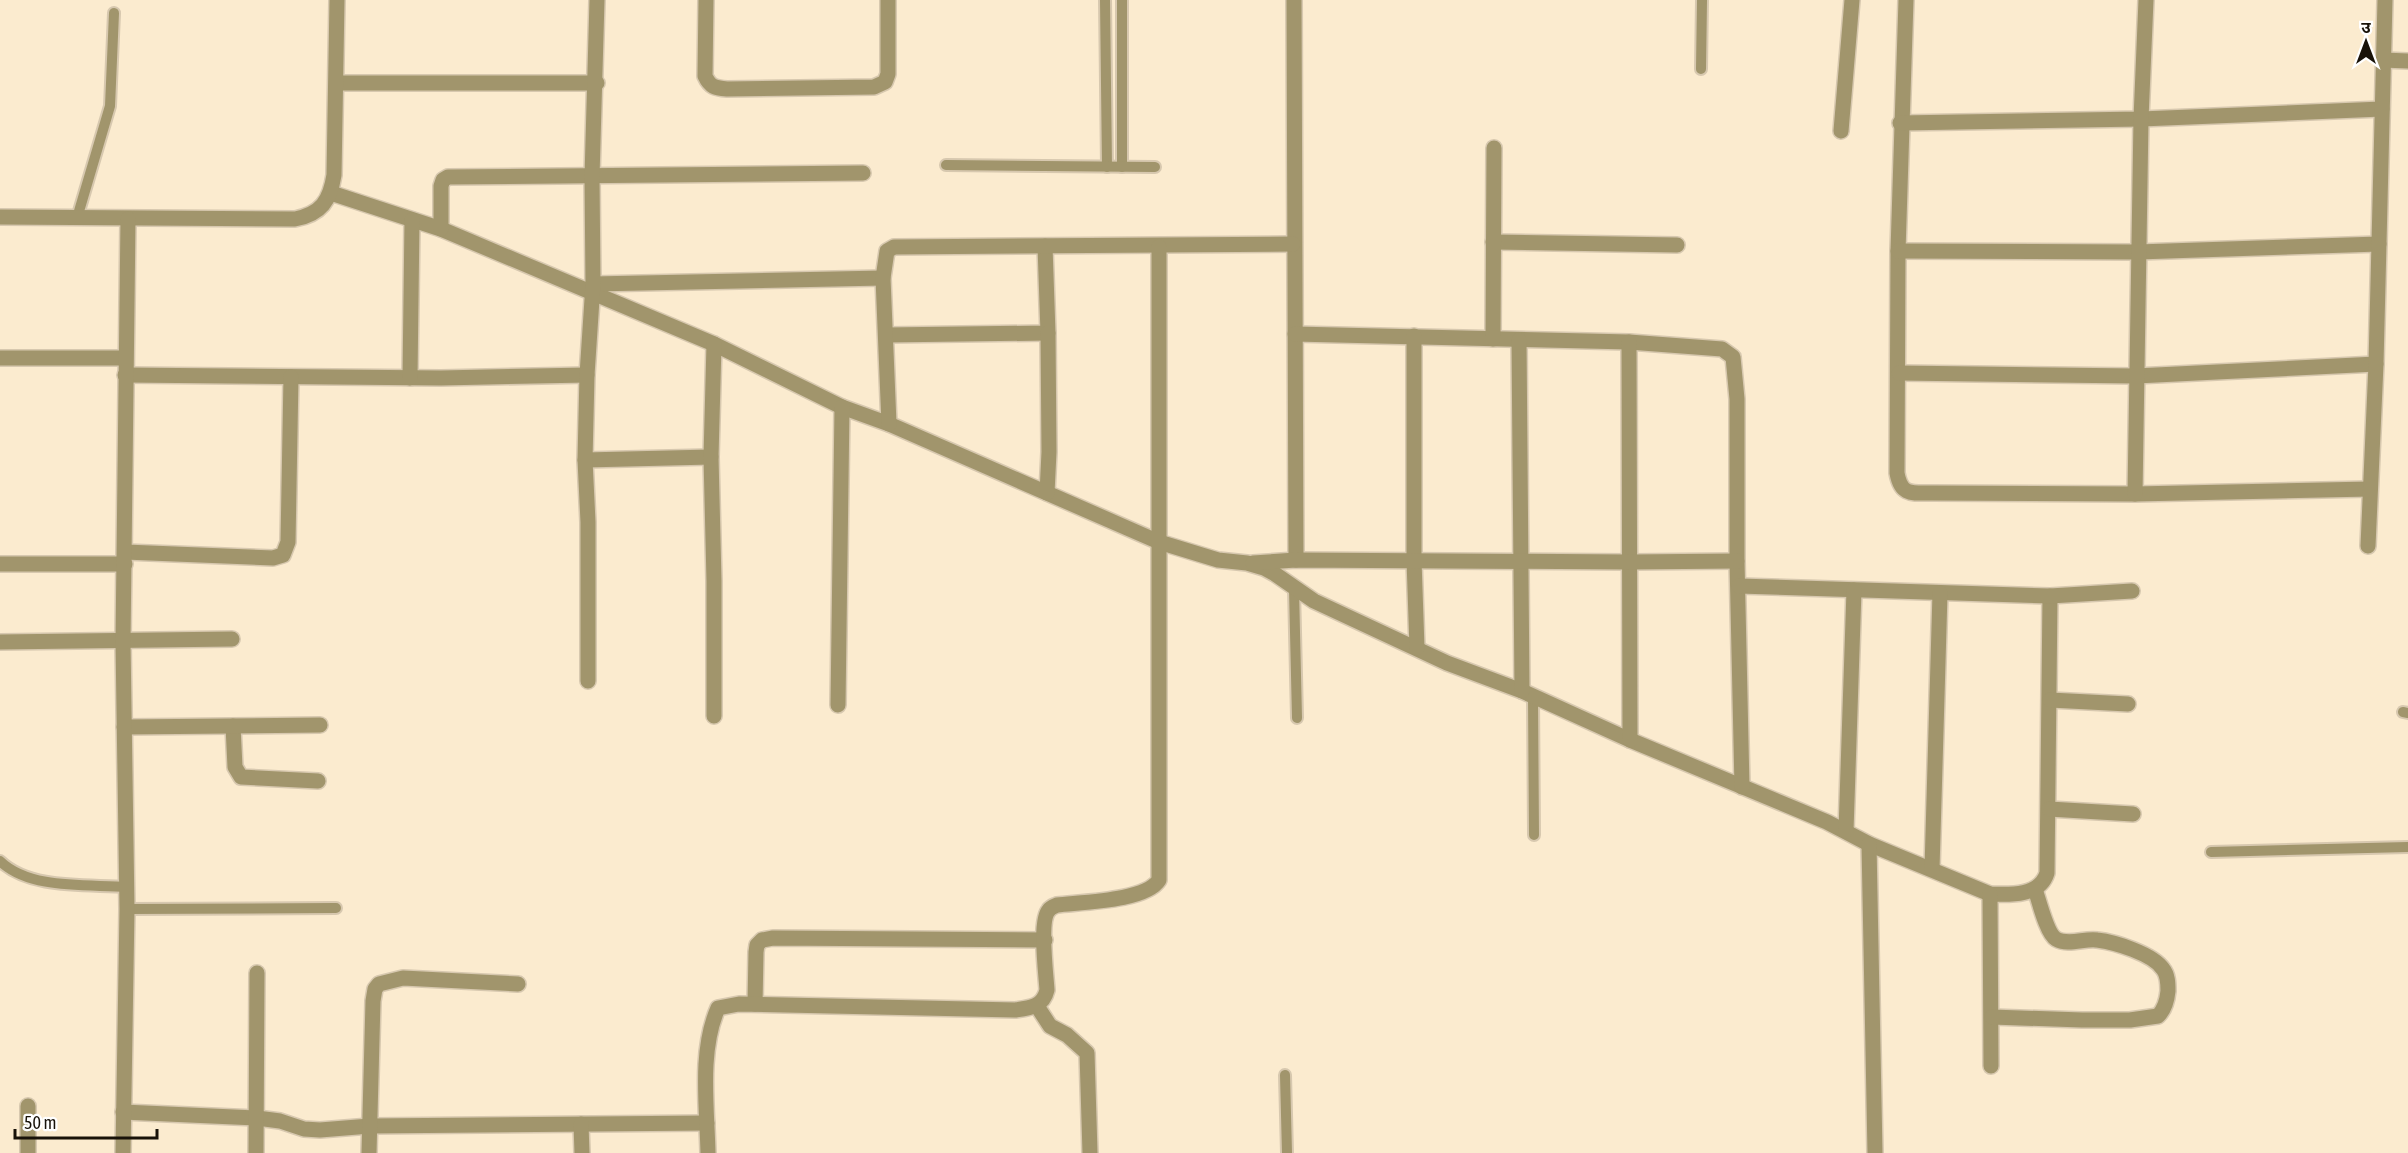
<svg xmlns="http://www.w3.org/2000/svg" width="2408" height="1153" font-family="'Asap Condensed','Noto Sans Devanagari',sans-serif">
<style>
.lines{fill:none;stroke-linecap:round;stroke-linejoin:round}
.lane-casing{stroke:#d7c8af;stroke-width:14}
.street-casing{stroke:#d7c8af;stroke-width:18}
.lane{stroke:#a1956c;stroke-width:10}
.street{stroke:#a1956c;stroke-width:15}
</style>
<rect width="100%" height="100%" fill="#fbebcf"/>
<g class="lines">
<defs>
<g id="lane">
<polyline points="1105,0 1107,167"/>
<polyline points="1122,0 1122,167"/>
<polyline points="1701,69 1702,0"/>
<polyline points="946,165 1155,167"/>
<polyline points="77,218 110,106 114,13"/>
<polyline points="1294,589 1297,718"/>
<polyline points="1533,697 1534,835"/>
<polyline points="2403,712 2408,713"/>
<polyline points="2211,852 2408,847"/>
<path d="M0 861C30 890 87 884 127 887"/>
<polyline points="127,909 336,908"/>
<polyline points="1285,1075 1287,1153"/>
</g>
<g id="street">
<path d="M706 0 705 76C710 87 715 88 727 89L874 87 885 82 888 74V0"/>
<polyline points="1294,0 1296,560"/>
<path d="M1906 0 1898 251 1897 473C1901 496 1912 493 1932 493L2135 494 2370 489"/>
<polyline points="2383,60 2408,61"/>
<polyline points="337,83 597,83"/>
<polyline points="1900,123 2141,119 2382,109"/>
<polyline points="1841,131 1852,0"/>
<path d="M331 193 441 229 714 344 842 407 889 424 1159 542 1218 560 1247 563 1264 568 1275 574 1314 601 1447 663 1522 691 1630 740 1827 822 1869 844 1990 894C2011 895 2040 896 2047 873L2050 596"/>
<path d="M0 217 295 219C321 214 330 201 334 175L337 0"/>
<polyline points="441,229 441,186 443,180 448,177 863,173"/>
<polyline points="1493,242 1677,245"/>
<polyline points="1898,251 2138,252 2379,244"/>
<polyline points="593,284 883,278"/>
<polyline points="1295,334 1629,342 1722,349 1733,357 1737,399 1737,561 1742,787"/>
<polyline points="886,335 1048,333 1045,246"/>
<polyline points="1414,336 1414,560 1417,648"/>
<polyline points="1493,339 1494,148"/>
<polyline points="1519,340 1522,691"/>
<polyline points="1629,342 1630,740"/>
<polyline points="0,358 125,358"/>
<polyline points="1899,373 2136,376 2376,364"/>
<polyline points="125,375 441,378 587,375"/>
<polyline points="410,378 412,220"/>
<polyline points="889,424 883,278 887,251 894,247 1293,244"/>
<polyline points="585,460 711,457"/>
<polyline points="1047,493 1049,452 1048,333"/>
<polyline points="2135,494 2141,119 2146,0"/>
<polyline points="2368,546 2376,364 2385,0"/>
<polyline points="125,552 273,558 283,555 288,542 291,377"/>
<polyline points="1253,563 1296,560 1630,562 1737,561"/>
<polyline points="0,564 125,564"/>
<polyline points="1739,586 2050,596 2132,591"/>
<polyline points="0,642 232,639"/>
<polyline points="588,681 588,522 585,460 587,375 593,284 592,177 597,0"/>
<polyline points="2050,700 2128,704"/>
<polyline points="838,705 842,407"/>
<polyline points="714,716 714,581 711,457 714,344"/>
<polyline points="233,726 235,767 241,777 318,781"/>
<polyline points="124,727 320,725"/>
<polyline points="2049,809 2133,814"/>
<polyline points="1846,831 1854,590"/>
<polyline points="1869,844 1875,1153"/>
<polyline points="1932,869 1940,593"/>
<polyline points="1990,894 1991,1066"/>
<polyline points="755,1004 756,952 757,945 762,940 773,938 1045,940"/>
<polyline points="1037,1006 1050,1026 1067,1035 1087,1053 1090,1153"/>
<path d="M1992 1017 2082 1020H2130L2158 1016C2165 1009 2167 1001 2168 991 2168 984 2168 975 2163 969 2153 954 2115 942 2097 940 2085 938 2068 946 2056 939 2047 934 2039 901 2035 889"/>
<polyline points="123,1112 257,1118 280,1121 304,1129 320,1130 370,1126 707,1123"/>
<polyline points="581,1124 582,1153"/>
<polyline points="28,1153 28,1106"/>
<polyline points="123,1153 127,909 123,642 128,219"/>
<polyline points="256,1153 257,973"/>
<polyline points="369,1153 373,1001 375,989 379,984 403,978 518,984"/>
<path d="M708 1153C707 1107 699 1051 718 1008L739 1004 1015 1010C1030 1008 1043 1007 1047 990 1046 974 1039 920 1049 910 1051 907 1055 906 1057 905 1082 902 1146 901 1159 880V247"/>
</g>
</defs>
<!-- lane casing -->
<use href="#lane" class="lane-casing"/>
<!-- street casing -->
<use href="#street" class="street-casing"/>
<!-- lane -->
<use href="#lane" class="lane"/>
<!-- street -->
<use href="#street" class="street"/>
</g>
<!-- north arrow -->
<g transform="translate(2366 42)" stroke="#ffffff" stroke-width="4.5" paint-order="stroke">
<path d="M0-4.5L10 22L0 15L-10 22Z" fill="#181209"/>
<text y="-9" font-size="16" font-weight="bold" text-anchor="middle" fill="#181209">उ</text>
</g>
<!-- scale -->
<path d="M15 1129v9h142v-9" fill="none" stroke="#181209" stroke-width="3"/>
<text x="24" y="1129" font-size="18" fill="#181209" stroke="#ffffff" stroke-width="4.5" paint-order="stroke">50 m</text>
</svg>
